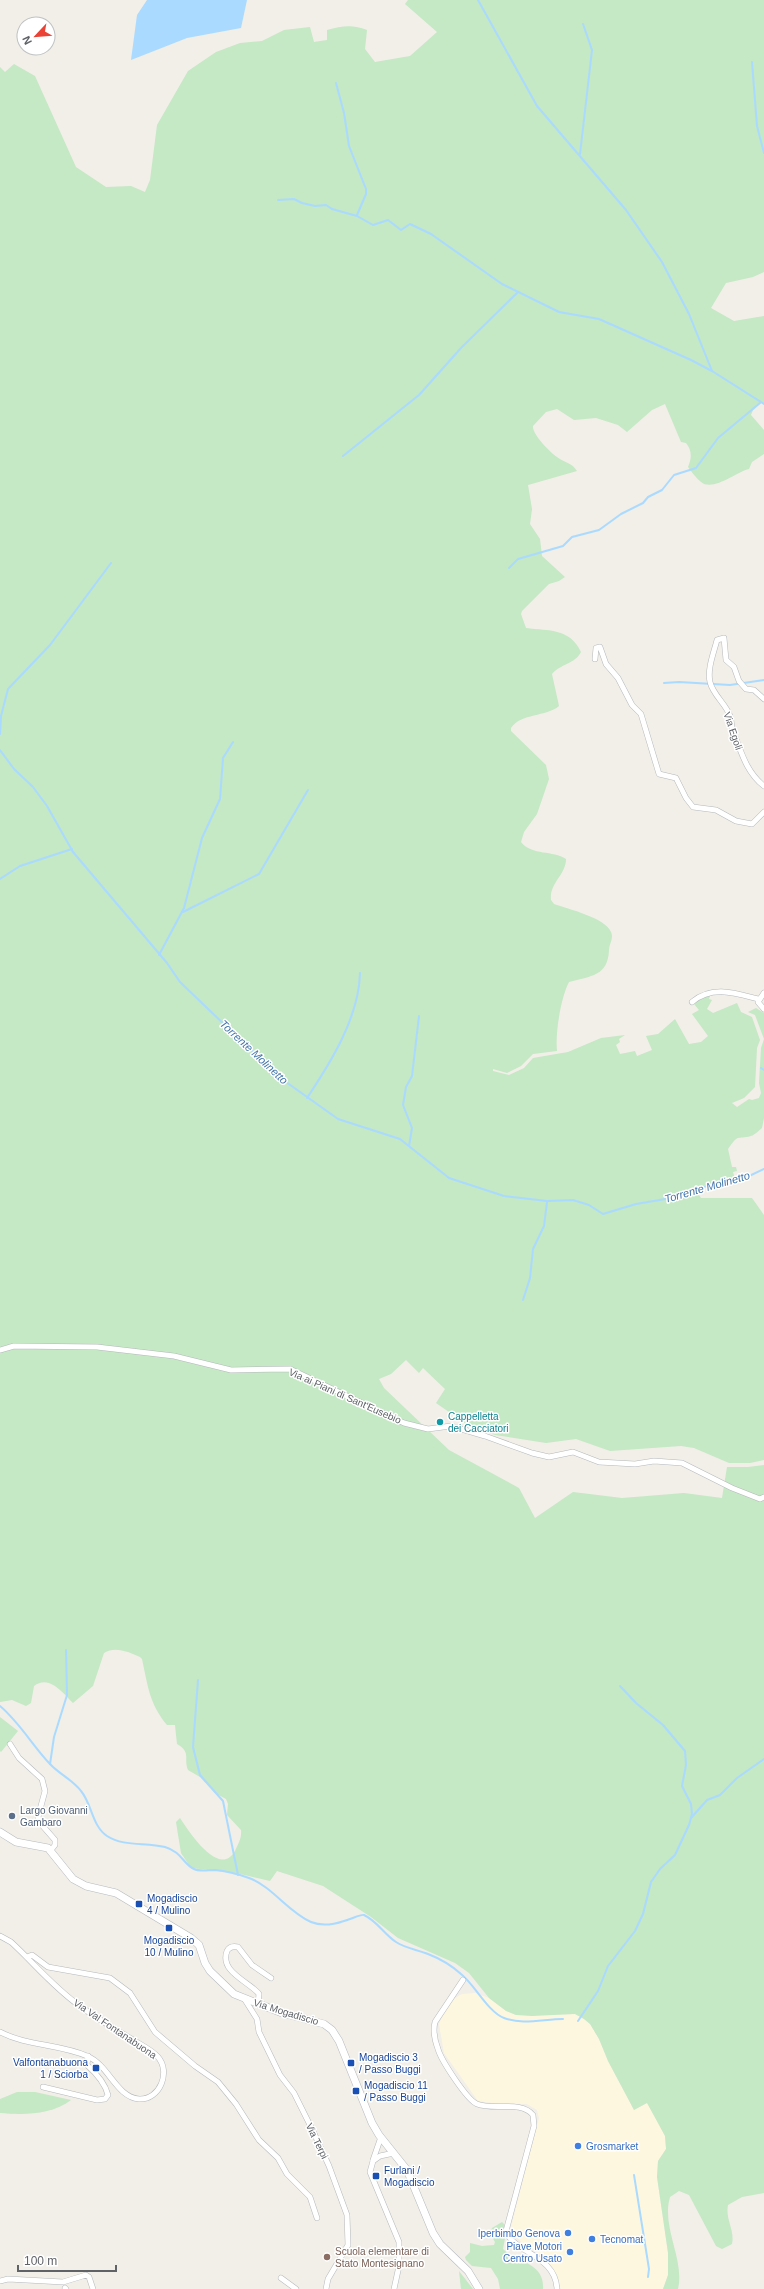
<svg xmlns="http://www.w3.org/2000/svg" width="764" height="2289" font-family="Helvetica,sans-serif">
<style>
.commercial{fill:#fef7e0}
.green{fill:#c5e8c5}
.water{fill:#aadaff}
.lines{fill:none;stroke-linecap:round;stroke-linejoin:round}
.stream{stroke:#aadaff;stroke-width:2}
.street-casing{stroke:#b5b8bc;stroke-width:6}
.secondary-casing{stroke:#b6babf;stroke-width:8}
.street{stroke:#fff;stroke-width:5}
.secondary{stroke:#fff;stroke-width:7}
.culture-dot{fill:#0f9aa8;stroke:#fff;stroke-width:1.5}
.service-dot{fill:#5c6f8a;stroke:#fff;stroke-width:1.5}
.transit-dot{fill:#1a4fb4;stroke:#fff;stroke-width:1.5}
.shop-dot{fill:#3f7fe0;stroke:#fff;stroke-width:1.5}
.education-dot{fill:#8d6e63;stroke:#fff;stroke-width:1.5}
.labels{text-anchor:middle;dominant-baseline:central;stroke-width:3;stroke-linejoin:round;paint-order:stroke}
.street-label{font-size:10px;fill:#5f6368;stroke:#fff}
.culture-label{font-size:10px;fill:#0d838f;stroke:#fff;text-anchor:start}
.service-label{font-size:10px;fill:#4e5e75;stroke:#fff;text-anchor:start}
.transit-label{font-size:10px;fill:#164399;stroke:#fff;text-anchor:start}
.shop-label{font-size:10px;fill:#366cbe;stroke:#fff;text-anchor:start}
.education-label{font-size:10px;fill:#785e54;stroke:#fff;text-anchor:start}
.water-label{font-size:11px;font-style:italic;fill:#4174aa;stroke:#fff}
</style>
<rect width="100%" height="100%" fill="#f1efe8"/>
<!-- commercial -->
<polygon class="commercial" points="475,1993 489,1998 506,2011 516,2015 575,2014 584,2019 590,2024 599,2039 608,2061 634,2110 647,2103 656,2118 665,2136 666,2149 658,2161 657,2177 668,2253 668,2275 663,2289 561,2289 550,2267 536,2250 522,2243 513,2233 511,2227 539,2118 537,2110 527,2104 500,2104 478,2101 444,2053 439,2024 445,2010 452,2000 462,1994"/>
<!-- green -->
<g class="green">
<path d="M408 0H764V272L753 277 726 283 711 308 734 321 764 316V403H760L753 410 751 415 764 430V454L752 462 749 469C736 472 713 492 701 482 696 478 692 472 688 467 692 458 692 450 686 443L681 442 665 404 652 410 627 432 618 425 596 418 574 420 557 409 546 412 533 426C532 434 550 452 557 457 565 463 571 462 577 471L528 485 532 509 530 524 540 539 542 556 565 577 559 581 549 584 522 611 521 614 526 628C549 631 570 628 581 652 575 664 560 664 552 674L559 706C546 717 521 713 511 728V731L546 765 549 779 537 814 524 832 521 842C532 856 553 850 566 859 566 875 549 883 551 900L554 904C568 909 606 918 611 932 614 939 609 944 609 950 608 976 591 976 569 982 561 997 555 1033 557 1051L533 1054 521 1066 507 1073 493 1069V1071L509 1075 524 1068 533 1058 568 1052 601 1038 625 1035 619 1039 620 1042 616 1045 620 1054 635 1051 637 1056 652 1050 646 1036 658 1034 675 1019 689 1044 701 1042 708 1036 692 1014 699 1010 694 1004 699 998 711 993 709 999 712 1000 707 1009 713 1013 737 1003 741 1012 752 1017 760 1040 757 1048 755 1087 744 1098 732 1103 737 1107 749 1099 752 1100 759 1098 761 1093 759 1083 761 1048 764 1039 755 1015 748 1012 756 1008 764 1013V1118L762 1128C759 1130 755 1135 751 1136 736 1140 739 1133 728 1149L732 1167H736L737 1171 733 1172 735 1179 694 1188 701 1198H752L764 1215V1460L750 1463H729L694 1448 681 1446 610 1451 576 1439 546 1443 495 1435 469 1426 436 1403 445 1389 423 1368 419 1373 406 1360 391 1374 379 1379 384 1388 449 1450 519 1488 535 1518 573 1492 622 1498 684 1493 722 1498 727 1467H748L764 1465V2193L742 2197 728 2205C725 2219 735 2230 732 2244L722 2249 716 2246 689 2195 679 2191 670 2197C661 2227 685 2260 678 2289H663L668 2275V2253L657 2177 658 2161 666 2149 665 2136 647 2103 634 2110 608 2061 599 2039 590 2024 584 2019 575 2014 532 2016 516 2015 506 2011 489 1998 469 1973 455 1963 398 1938 371 1917 323 1886 277 1871 270 1881 236 1873 191 1868 181 1853 176 1822 180 1818C188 1830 219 1879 235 1851 238 1844 242 1838 241 1830L227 1815 228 1804 226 1799 215 1793 200 1777 188 1770C183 1758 192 1753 177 1744L175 1725H167C149 1703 148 1686 142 1659L140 1657C129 1652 115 1646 104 1653L93 1686 73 1703C63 1693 49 1674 34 1686L31 1703 26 1706 12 1700 0 1702V67L5 72 14 64 35 76 76 167 106 187 131 186 145 192 150 180 157 125 188 71 216 52 240 43 262 41 284 30 310 27 314 42 327 40V30C342 26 352 24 367 30L365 49 375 62 410 56 437 32 405 4Z"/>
<polygon points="0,1717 18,1731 1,1752 0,1751"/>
<path d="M17 2092H35L71 2100C52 2115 23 2115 0 2113V2099Z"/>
<path d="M502 2222 504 2224 505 2238 503 2249C516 2263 545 2262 543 2289H500L498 2279 491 2268 472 2266 466 2260 465 2257 470 2252V2243L482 2246 494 2245 495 2242 490 2234 492 2228Z"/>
<polygon points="459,2271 473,2289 461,2289"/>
</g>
<!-- water -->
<polygon class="water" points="147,0 247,0 241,28 187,38 131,60 137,15"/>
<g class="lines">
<!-- stream -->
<g class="stream">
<polyline points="478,0 537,106 626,210 662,262 689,314 712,371"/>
<polyline points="752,62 757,126 764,153"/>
<polyline points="336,83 344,113 349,146 366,189 366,194 357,215"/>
<polyline points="580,154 592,50 583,24"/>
<polyline points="278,200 294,199 302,203 315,206 326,205 332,209 357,216 373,225 388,220 401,230 410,224 431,234 502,284 559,312 599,319 691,360 712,371 764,404"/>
<polyline points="343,456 419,395 461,348 518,292"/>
<polyline points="509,568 518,559 563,546 572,537 599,530 621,514 643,503 648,497 662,490 674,475 696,468 718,438 760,403"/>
<polyline points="664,683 679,682 730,685 764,680"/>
<polyline points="0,734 1,716 8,689 50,645 111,563"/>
<polyline points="0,750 14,769 33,787 47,806 73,852 167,963 180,982 279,1077 338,1119 400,1139 449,1178 504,1196 547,1201 573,1200 589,1205 603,1214 636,1204 683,1196 703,1187 745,1178 764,1169"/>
<polyline points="0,879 20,866 72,849"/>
<polyline points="183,912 259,874 308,790"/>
<polyline points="159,955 184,908 202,838 220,799 223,758 233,742"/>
<polyline points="761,1068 764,1070"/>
<path d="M307 1098C331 1062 359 1017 360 973"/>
<polyline points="409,1146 412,1128 403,1105 406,1087 412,1076 419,1016"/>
<polyline points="523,1300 530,1278 533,1249 544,1226 547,1202"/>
<polyline points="198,1680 193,1747 200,1775 223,1801 238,1875"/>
<path d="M0 1706C20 1723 32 1745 50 1764 59 1774 73 1780 81 1791 92 1804 92 1826 107 1836 124 1847 146 1842 165 1847 182 1852 183 1864 194 1869 200 1872 208 1870 215 1870 226 1871 238 1874 249 1878 273 1887 288 1912 311 1922 333 1931 359 1913 364 1915 377 1921 384 1934 396 1942 405 1948 418 1950 428 1954 441 1959 451 1965 461 1974 475 1985 488 2012 504 2018 522 2025 544 2019 563 2019"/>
<polyline points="50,1764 54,1737 67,1695 66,1650"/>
<polyline points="691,1818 707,1800 720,1795 737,1778 764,1759"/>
<polyline points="578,2021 598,1991 608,1966 635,1931 643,1914 651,1882 660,1869 675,1855 689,1825 692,1814 691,1804 682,1786 686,1765 685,1751 663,1725 636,1703 620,1686"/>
<polyline points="634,2175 649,2269 648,2277"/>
</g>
<defs>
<g id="street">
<polyline points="595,659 596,648 600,647 606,664 618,678 632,705 641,714 659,774 676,778 686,798 693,807 716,810 736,821 752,824 764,812"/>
<path d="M764 699 754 690 746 689 739 681 734 667 726 660 724 638 717 640C714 652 707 669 710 682 713 695 726 704 730 716 732 721 731 727 733 731 741 751 746 772 764 786"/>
<polyline points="764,993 758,1002 764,1009"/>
<path d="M692 1002C712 985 735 993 758 999"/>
<polyline points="0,1350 14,1346 97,1347 174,1356 231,1370 290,1369 404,1423 428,1429 451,1426 485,1436 532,1453 549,1457 573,1452 599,1462 635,1464 654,1461 682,1463 732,1488 760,1499 764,1497"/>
<polyline points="10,1744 19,1758 42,1779 45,1791 38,1817 41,1824 55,1840 55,1845 51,1850"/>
<path d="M0 1936 11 1942C34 1963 54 1988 80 2006 96 2018 113 2028 130 2038 139 2044 151 2049 158 2057 171 2072 160 2100 139 2099 116 2097 109 2065 87 2056 59 2044 27 2046 0 2032"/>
<polyline points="27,1957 32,1955 48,1967 110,1978 130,1993 155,2032 195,2066 218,2082 236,2104 259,2140 278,2158 287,2174 310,2197 317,2218"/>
<path d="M463 1980 435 2022C433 2030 435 2041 438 2049 441 2060 467 2100 477 2104 494 2111 521 2100 533 2115L534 2126 506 2231C512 2252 556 2255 557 2289"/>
<polyline points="245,2000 257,2019 259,2032 280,2075 294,2093 313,2131 329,2166 347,2215 348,2245 328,2279 326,2289"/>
<path d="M258 2004 259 1994C250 1982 219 1972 227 1951 229 1947 233 1946 238 1947L252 1965 271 1978"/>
<path d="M43 2087 97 2100 105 2099 108 2095C105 2083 96 2073 87 2065L88 2056"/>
<polyline points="394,2153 380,2156 373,2161 370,2172 399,2242 399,2266 394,2289"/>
<polyline points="373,2160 381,2137"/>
<polyline points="281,2278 296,2289"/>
<polyline points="0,2281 8,2279 63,2282 86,2275 89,2277 93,2289"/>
<polyline points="65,2288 66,2289"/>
</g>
<polyline id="secondary" points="0,1832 16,1842 48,1848 73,1879 86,1886 116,1893 191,1938 199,1945 205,1963 210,1971 234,1994 282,2013 324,2024 332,2030 339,2041 372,2123 379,2135 407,2170 433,2233 440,2244 468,2271 479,2289"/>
</defs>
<!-- street casing -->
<use href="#street" class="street-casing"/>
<!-- secondary casing -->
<use href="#secondary" class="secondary-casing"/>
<!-- street -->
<use href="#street" class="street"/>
<!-- secondary -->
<use href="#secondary" class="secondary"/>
</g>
<!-- markers -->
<circle class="culture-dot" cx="440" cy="1422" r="4"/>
<circle class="service-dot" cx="12" cy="1816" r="4"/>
<g class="transit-dot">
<rect x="135" y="1900" width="8" height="8" rx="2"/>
<rect x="165" y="1924" width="8" height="8" rx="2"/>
<rect x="347" y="2059" width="8" height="8" rx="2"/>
<rect x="92" y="2064" width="8" height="8" rx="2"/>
<rect x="352" y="2087" width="8" height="8" rx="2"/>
<rect x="372" y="2172" width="8" height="8" rx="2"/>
</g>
<g class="shop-dot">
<circle cx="578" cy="2146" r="4"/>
<circle cx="568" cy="2233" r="4"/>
<circle cx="592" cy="2239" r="4"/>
<circle cx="570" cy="2252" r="4"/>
</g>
<circle class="education-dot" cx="327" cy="2257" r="4"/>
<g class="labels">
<!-- street labels -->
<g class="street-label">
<text transform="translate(733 731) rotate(71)">Via Egoli</text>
<text transform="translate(345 1396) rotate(24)">Via ai Piani di Sant'Eusebio</text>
<text transform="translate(286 2012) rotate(17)">Via Mogadiscio</text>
<text transform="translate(115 2029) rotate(34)">Via Val Fontanabuona</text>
<text transform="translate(317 2141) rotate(64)">Via Terpi</text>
</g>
<!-- culture labels -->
<g class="culture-label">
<text x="448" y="1416">Cappelletta<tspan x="448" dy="12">dei Cacciatori</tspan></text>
</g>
<!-- service labels -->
<g class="service-label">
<text x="20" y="1810">Largo Giovanni<tspan x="20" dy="12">Gambaro</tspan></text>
</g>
<!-- transit labels -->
<g class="transit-label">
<text x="147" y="1898">Mogadiscio<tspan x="147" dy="12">4 / Mulino</tspan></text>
<text x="169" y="1940" text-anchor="middle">Mogadiscio<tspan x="169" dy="12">10 / Mulino</tspan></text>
<text x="359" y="2057">Mogadiscio 3<tspan x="359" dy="12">/ Passo Buggi</tspan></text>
<text x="88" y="2062" text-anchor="end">Valfontanabuona<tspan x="88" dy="12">1 / Sciorba</tspan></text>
<text x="364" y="2085">Mogadiscio 11<tspan x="364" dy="12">/ Passo Buggi</tspan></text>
<text x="384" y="2170">Furlani /<tspan x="384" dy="12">Mogadiscio</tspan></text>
</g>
<!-- shop labels -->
<g class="shop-label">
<text x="586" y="2146">Grosmarket</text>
<text x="560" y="2233" text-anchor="end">Iperbimbo Genova</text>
<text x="600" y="2239">Tecnomat</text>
<text x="562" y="2246" text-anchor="end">Piave Motori<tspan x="562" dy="12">Centro Usato</tspan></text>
</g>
<!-- education labels -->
<g class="education-label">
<text x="335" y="2251">Scuola elementare di<tspan x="335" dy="12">Stato Montesignano</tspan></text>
</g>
<!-- water labels -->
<g class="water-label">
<text transform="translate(254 1052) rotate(43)">Torrente Molinetto</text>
<text transform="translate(707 1187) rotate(-16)">Torrente Molinetto</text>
</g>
</g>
<!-- north arrow -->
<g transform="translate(36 36) rotate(244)"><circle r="19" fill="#ffffff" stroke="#bfc1c3"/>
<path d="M0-3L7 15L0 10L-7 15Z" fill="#ea4335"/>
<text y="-6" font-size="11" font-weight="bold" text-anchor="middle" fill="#5f6368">N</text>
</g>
<!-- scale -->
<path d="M18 2265v6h98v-6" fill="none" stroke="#5f6368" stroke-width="2"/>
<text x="24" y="2265" font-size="12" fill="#5f6368" stroke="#ffffff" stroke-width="3" paint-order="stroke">100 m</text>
</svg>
